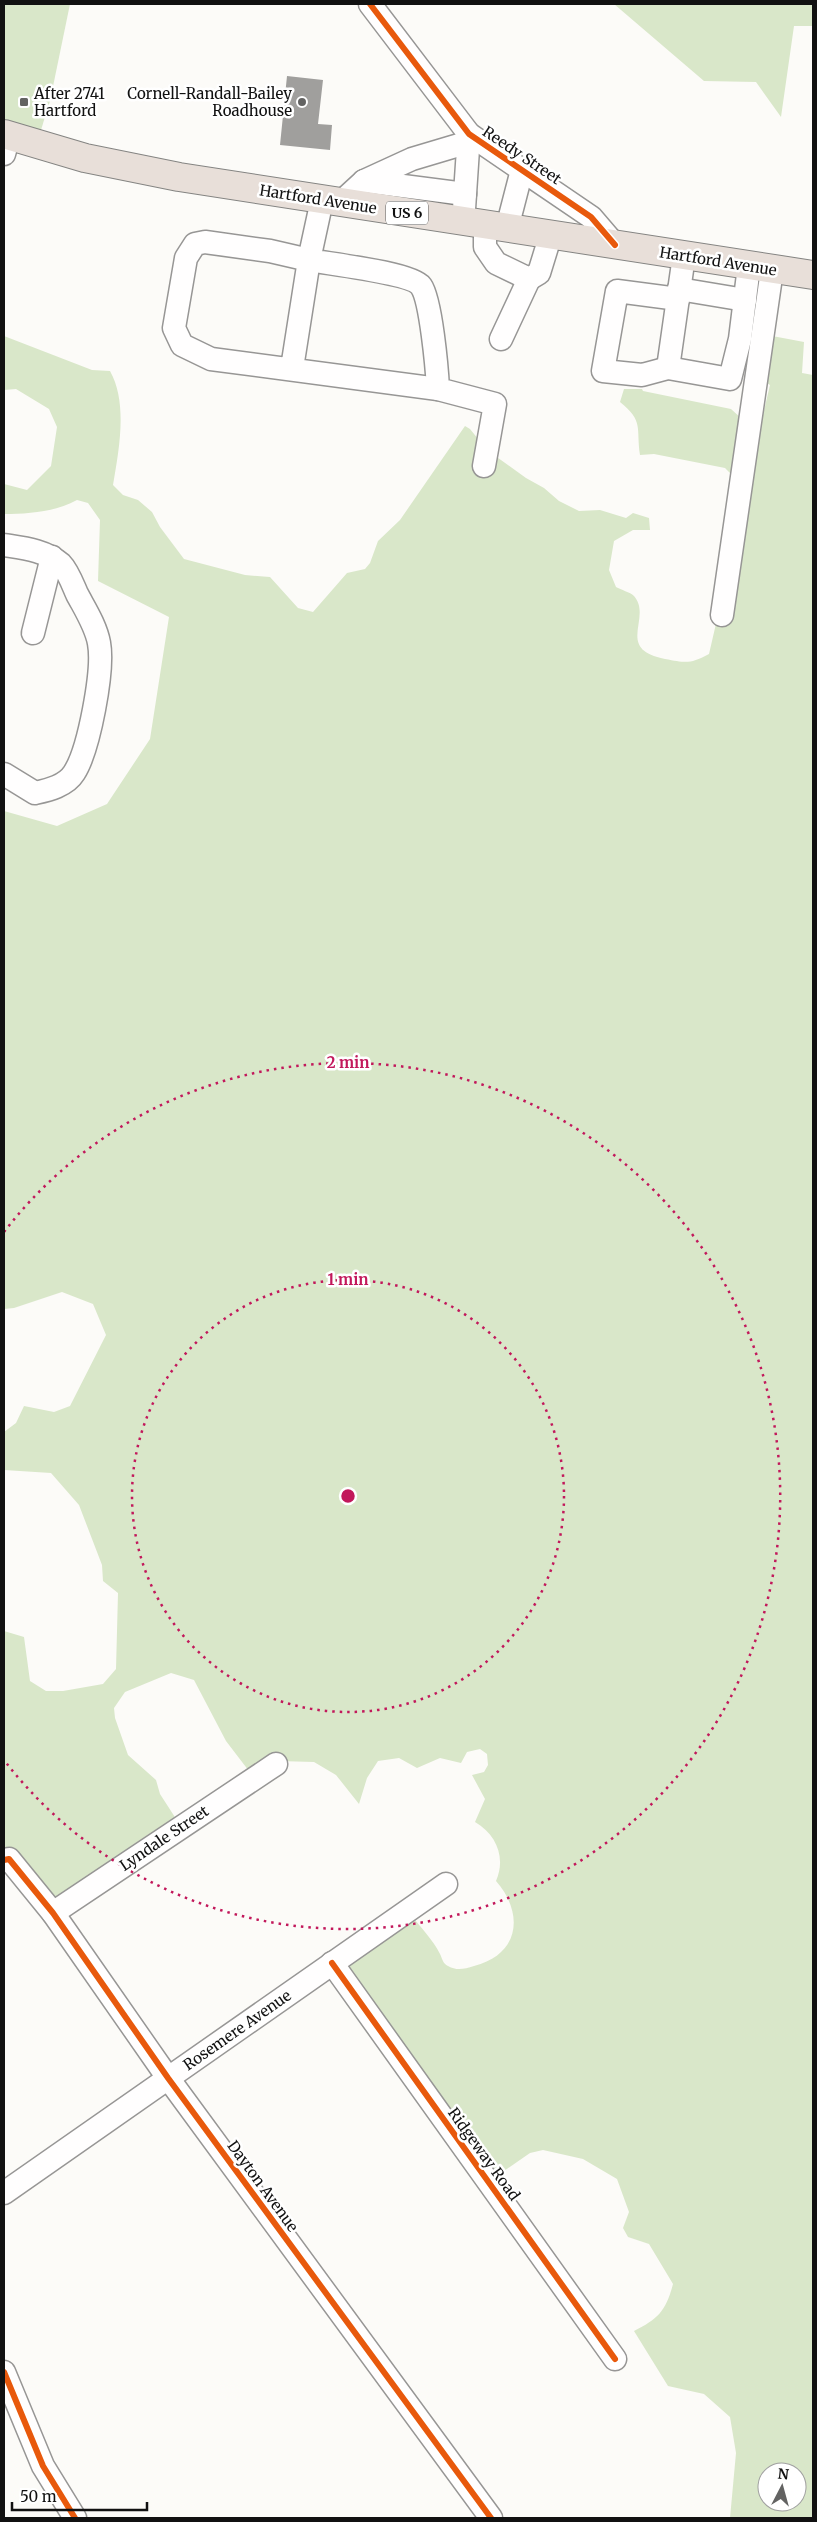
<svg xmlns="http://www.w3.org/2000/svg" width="817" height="2522" font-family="Merriweather,serif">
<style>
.forest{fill:#d9e7c9;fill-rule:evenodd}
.building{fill:#a09f9d}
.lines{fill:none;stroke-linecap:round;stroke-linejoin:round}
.minor-casing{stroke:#979695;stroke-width:25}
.highway-casing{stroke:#848482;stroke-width:30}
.minor{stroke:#fffefe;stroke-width:22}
.highway{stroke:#e8dfd9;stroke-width:28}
.cycleway-casing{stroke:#fff;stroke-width:9}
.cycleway{stroke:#e8590c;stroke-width:6}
.ring{fill:none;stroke:#c2185b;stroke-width:2.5;stroke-dasharray:2.5 5}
.poi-dot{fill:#636362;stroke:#fff;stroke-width:2}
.labels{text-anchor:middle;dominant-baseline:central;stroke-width:5;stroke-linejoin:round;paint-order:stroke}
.shield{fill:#fff;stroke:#585858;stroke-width:1}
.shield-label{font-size:14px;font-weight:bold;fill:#111}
.poi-label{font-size:15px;fill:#111;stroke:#fff;text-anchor:start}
.street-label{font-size:15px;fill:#111;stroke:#fff}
.centre{fill:#c2185b;stroke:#fff;stroke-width:2.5}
.ring-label{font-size:15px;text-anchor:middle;font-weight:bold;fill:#c2185b;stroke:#fff;stroke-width:5;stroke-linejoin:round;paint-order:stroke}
</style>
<rect width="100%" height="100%" fill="#fcfbf8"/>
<!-- forest -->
<g class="forest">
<polygon points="4,4 70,4 50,101 36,146 4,137"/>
<polygon points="614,4 813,4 813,26 794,26 781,117 756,82 704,81"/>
<path d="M767 335 804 342 802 373 813 375V2518H730L736 2453 730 2417 704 2394 668 2386 634 2331C658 2319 666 2311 673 2284L649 2244 628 2237 623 2228 629 2212 617 2179 583 2159 543 2150 530 2153 491 2180 337 1968 412 1916C421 1928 433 1940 440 1954 442 1958 443 1964 448 1966 457 1971 464 1969 474 1966 519 1955 525 1914 496 1881 506 1858 497 1835 475 1822L485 1799 472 1775 484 1772 488 1765 487 1754 480 1749 467 1752 461 1763 440 1758 417 1768 399 1758 378 1761 367 1778 359 1804 336 1775 314 1762 278 1761 252 1775 226 1741 194 1680 171 1673 125 1692 114 1708 115 1718 128 1755 156 1780 160 1794 180 1825 55 1910 4 1859V1631L24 1637 30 1681 46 1691H63L103 1684 116 1669 118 1593 103 1581 102 1565 79 1505 51 1473 4 1470V1432L16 1423 24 1406 54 1412 70 1406 106 1335 93 1304 62 1292 14 1308 4 1309V811L57 826 107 804 150 739 169 617 98 581 100 520 88 503 77 500C55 512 28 514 4 514V484L27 490 51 466 57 427 49 409 16 389 4 390V336L92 370 110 371C128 403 119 450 113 485L123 495 138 500 152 512 160 527 184 559 245 575 270 577 298 608 313 612 347 573 365 569 370 563 378 541 400 520 465 426 470 429 487 450 526 478 544 488 559 501 579 511 600 510 626 518 633 513 649 518 650 530H633L614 541 609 570 616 587C621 590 630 592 634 596 653 618 614 649 665 659 687 663 690 664 709 654L718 615 739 482 725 468 654 454 640 455C636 428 644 421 620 402L624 389H642L643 391 731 409 742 419H762L770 385 759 378ZM767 2472H797V2502H767Z"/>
</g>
<!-- building -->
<polygon class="building" points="287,76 323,80 318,124 332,125 330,150 280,145"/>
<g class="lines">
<defs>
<g id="minor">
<polyline points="370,4 469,134 591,217 615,245"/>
<polyline points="4,154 9,136"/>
<polyline points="364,181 465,194"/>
<path d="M322 200 309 260C330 264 411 273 421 286 431 300 437 369 438 389L495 404 484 466"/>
<polyline points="340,203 364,181 412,159 469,142"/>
<polyline points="464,209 469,134"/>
<polyline points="485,225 485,247 496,263 529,279 539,273 551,234"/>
<polyline points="507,228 522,170"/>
<polyline points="679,289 745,300"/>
<polyline points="678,299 617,291 603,371 642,375 668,368 730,379 740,339 749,266"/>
<polyline points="501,339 529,279"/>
<polyline points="292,368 309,260 270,251 205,242 195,244 186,258 174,328 182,345 211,359 438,389"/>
<polyline points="668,368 684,256"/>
<path d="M4 545C23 548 45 550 61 564 68 571 73 585 77 594 85 609 96 626 99 643 104 670 89 750 74 773 66 786 48 790 35 793L4 774"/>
<polyline points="722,615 772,270"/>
<polyline points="33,633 52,557"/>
<polyline points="4,1860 9,1859 53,1913 168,2078 491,2518"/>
<polyline points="53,1913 276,1764"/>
<polyline points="332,1963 615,2359"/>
<polyline points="4,2193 446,1884"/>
<polyline points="4,2372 43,2466 75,2518"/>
</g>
<polyline id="highway" points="4,134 85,158 179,177 813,275"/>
</defs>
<!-- minor casing -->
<use href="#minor" class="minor-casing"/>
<!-- highway casing -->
<use href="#highway" class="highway-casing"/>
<!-- minor -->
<use href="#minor" class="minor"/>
<!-- highway -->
<use href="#highway" class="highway"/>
<defs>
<g id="cycleway">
<polyline points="370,4 469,134 591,217 615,245"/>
<polyline points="4,1860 9,1859 53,1913 168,2078 491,2518"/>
<polyline points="332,1963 615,2359"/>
<polyline points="4,2372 43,2466 75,2518"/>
</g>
</defs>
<!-- cycleway casing -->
<use href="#cycleway" class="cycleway-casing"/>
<!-- cycleway -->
<use href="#cycleway" class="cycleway"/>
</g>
<!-- distance rings -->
<g class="ring">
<circle cx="348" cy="1496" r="216"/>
<path d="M4 1232A433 433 0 1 1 4 1760"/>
</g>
<!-- markers -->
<g class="poi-dot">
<rect x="19" y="97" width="10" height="10" rx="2.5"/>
<circle cx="302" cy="102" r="5"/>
</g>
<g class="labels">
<!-- shield labels -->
<rect class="shield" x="386" y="201.5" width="42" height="23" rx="4"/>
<g class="shield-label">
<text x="407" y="213">US 6</text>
</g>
<!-- poi labels -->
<g class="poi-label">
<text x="34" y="93">After 2741<tspan x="34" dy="17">Hartford</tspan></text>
<text x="292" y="93" text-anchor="end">Cornell-Randall-Bailey<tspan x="292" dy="17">Roadhouse</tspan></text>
</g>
<!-- street labels -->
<g class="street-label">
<text transform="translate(522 155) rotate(34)">Reedy Street</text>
<text transform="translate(318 199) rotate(9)">Hartford Avenue</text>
<text transform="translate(718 261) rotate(9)">Hartford Avenue</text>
<text transform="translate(164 1838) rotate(-34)">Lyndale Street</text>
<text transform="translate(237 2030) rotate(-35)">Rosemere Avenue</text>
<text transform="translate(484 2154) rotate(54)">Ridgeway Road</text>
<text transform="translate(263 2186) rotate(54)">Dayton Avenue</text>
</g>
</g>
<circle cx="348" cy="1496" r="8" class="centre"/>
<g class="ring-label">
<text x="348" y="1068">2 min</text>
<text x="348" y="1285">1 min</text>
</g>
<!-- border -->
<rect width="817" height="2522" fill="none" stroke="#111111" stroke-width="10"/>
<!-- north arrow -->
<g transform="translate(782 2487) rotate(6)"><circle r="24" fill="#ffffff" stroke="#a0a0a0"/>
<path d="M0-4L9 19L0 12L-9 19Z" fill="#636362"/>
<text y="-8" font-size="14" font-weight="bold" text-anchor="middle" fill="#111111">N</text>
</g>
<!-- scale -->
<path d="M12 2502v8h135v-8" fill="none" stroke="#111111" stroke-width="2.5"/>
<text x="20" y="2502" font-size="15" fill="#111111" stroke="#ffffff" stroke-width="4" paint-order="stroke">50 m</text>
</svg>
